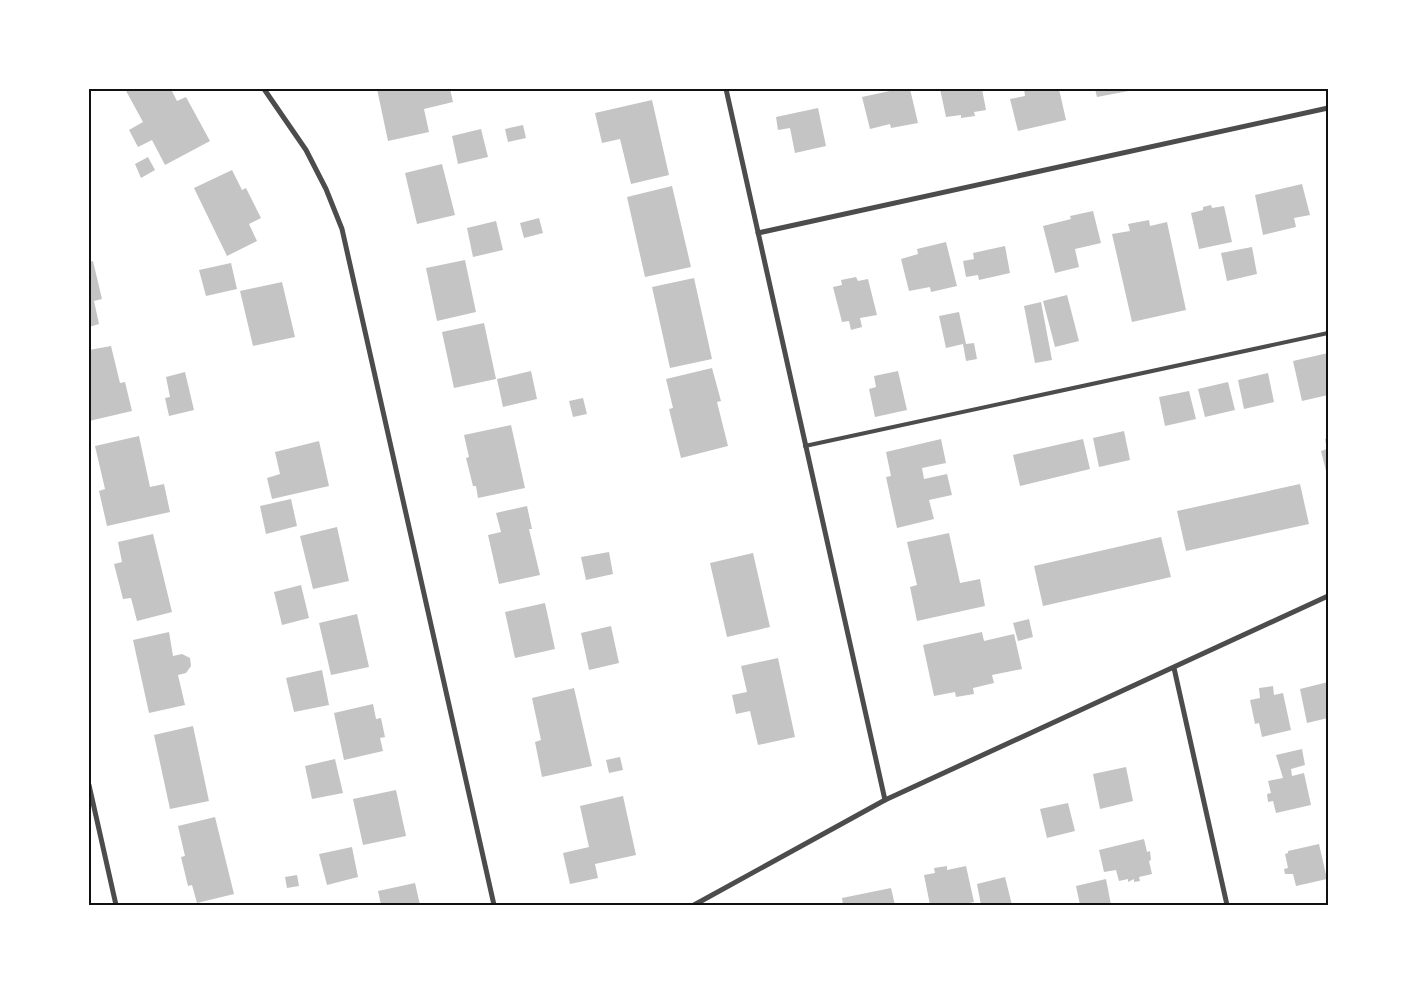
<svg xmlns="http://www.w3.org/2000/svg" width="1417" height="994" font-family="Spectral,serif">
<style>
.building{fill:#c4c4c4}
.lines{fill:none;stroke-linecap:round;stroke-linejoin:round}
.service{stroke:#4c4c4c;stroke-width:4}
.minor{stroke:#4c4c4c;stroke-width:5}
.neatline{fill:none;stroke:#111;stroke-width:2}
</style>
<rect width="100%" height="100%" fill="#fff"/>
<!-- building -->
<g class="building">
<polygon points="125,89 171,89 177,101 186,97 210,141 165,165 152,140 138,147 129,130 143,122"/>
<polygon points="377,89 450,89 453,102 424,109 429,132 388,141"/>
<polygon points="899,89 910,89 918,123 891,128 890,124 870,129 862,97"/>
<polygon points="940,89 982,89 986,110 974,112 975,116 961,118 961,115 946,117"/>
<polygon points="1024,89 1059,89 1066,120 1018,131 1010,99 1025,96"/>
<polygon points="1095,89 1134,89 1134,90 1097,97"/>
<polygon points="652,100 669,175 631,184 620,139 602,143 595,113"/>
<polygon points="818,108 826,146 795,153 790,128 778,130 776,117"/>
<polygon points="523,125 526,138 508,142 505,129"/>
<polygon points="481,129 488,157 458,164 452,136"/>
<polygon points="148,157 155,170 141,178 135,164"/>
<polygon points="442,164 455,215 417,224 405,173"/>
<polygon points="232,170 242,190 246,188 261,218 249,224 257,241 227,256 194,188"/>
<polygon points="1302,184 1310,215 1294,218 1296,227 1263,235 1255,195"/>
<polygon points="672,186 691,267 645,277 627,197"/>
<polygon points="1211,205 1212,208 1224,206 1232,242 1199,249 1191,213 1203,210 1203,207"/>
<polygon points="1093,211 1101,243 1075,249 1079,267 1055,273 1043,226 1071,219 1070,216"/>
<polygon points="539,218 543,233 524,238 520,223"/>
<polygon points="1149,220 1150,226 1167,222 1186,310 1132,322 1112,234 1130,231 1128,224"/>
<polygon points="496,221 503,250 473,257 467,228"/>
<polygon points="946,242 957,286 931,292 930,287 909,291 901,259 918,254 917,249"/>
<polygon points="1005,246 1010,273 979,280 978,275 966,277 963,261 974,259 973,253"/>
<polygon points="1252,247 1257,274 1227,281 1221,253"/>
<polygon points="465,260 476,312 437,321 426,268"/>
<polygon points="93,261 102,299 94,301 99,324 89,327 89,262"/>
<polygon points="231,263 237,289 206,296 199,270"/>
<polygon points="856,277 858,281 868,279 877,315 860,318 862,327 851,330 849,321 842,322 833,287 842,285 841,280"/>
<polygon points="694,278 712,359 670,368 652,287"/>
<polygon points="282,282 295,337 253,346 240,291"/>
<polygon points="1067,295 1079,341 1055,347 1043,301"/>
<polygon points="1041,302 1052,360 1035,363 1024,306"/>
<polygon points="959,312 966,344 974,343 977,359 966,361 963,344 946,348 939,316"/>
<polygon points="484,323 496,379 454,388 442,332"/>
<polygon points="111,346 120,383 125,382 132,411 89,421 89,350"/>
<polygon points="1328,353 1328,395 1302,401 1293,361"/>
<polygon points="712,368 721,401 717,402 728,446 681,458 669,409 673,408 666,379"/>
<polygon points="531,371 537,399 503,407 497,379"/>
<polygon points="898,371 907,410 875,417 869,389 876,387 874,376"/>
<polygon points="185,372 194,410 169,416 165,398 170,397 166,377"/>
<polygon points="1268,373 1274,402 1244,409 1238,380"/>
<polygon points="1228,382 1235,410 1205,417 1198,389"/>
<polygon points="1189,391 1196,419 1165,426 1159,397"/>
<polygon points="583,398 587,414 573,417 569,401"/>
<polygon points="511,425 525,488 478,498 476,486 473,486 466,458 469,457 464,435"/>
<polygon points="1124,431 1130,460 1099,467 1093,438"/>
<polygon points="139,436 150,487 164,484 170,512 107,526 99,491 105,489 95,446"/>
<polygon points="1328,438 1328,479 1321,451 1327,449 1325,439"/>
<polygon points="941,439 946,463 922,468 924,479 947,474 952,495 929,500 934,519 897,528 886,477 891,476 886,452"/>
<polygon points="1083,439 1090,469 1020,486 1013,455"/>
<polygon points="319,441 329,486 272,499 267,478 280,474 275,452"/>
<polygon points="1300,484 1309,524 1186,551 1177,511"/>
<polygon points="291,499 297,526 266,534 260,506"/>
<polygon points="527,506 532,529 529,529 540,575 499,584 488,535 501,532 496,513"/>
<polygon points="337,527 349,581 313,589 300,536"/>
<polygon points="949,533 960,583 980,579 985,606 917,621 910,587 917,585 907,542"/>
<polygon points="153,534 172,612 137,621 131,598 123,599 114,564 122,562 118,542"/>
<polygon points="1161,537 1171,577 1043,606 1034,566"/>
<polygon points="609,552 613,574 586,580 581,557"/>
<polygon points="753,553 770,627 727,637 710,563"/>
<polygon points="301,585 309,618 282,625 274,592"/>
<polygon points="545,603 555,649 515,658 505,612"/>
<polygon points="357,614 369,667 331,675 319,623"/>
<polygon points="1029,619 1033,637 1018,641 1013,623"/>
<polygon points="611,626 619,663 589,670 581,633"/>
<polygon points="169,632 173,656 182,654 190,658 191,666 186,673 178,675 185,705 149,713 133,640"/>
<polygon points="982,632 984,641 1014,634 1022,669 992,675 994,683 973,688 974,694 956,697 955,692 934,696 923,645"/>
<polygon points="778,658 795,737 758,745 750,711 736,714 732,695 747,692 741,666"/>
<polygon points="322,670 329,705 294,712 286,678"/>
<polygon points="1328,682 1328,718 1307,723 1300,689"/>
<polygon points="1273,686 1274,695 1283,693 1291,730 1262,737 1259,723 1255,724 1250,700 1260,698 1259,688"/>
<polygon points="574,688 592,766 542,777 535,742 541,740 532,698"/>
<polygon points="373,704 376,719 381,718 385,737 380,738 383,751 344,760 334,713"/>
<polygon points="193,726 209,801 170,809 154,735"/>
<polygon points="1302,749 1305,765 1291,769 1292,776 1304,773 1311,805 1276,813 1273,801 1268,802 1267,794 1271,793 1268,781 1283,778 1276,755"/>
<polygon points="620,757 623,770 609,773 606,760"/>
<polygon points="335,759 343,793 312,799 305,766"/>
<polygon points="1126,767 1133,801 1100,809 1093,774"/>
<polygon points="396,790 406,836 363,845 353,799"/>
<polygon points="623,796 636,855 595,864 598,878 570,884 563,853 589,847 580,806"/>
<polygon points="1068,803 1075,831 1047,838 1040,809"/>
<polygon points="215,817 234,894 197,903 192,885 188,886 181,857 185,856 178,826"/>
<polygon points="1144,839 1147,852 1150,851 1151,860 1149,861 1152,874 1139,877 1140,881 1134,882 1134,879 1128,882 1128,879 1119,881 1116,870 1104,872 1099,850"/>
<polygon points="1319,844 1327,879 1296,886 1293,874 1285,874 1284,869 1288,868 1285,854 1288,853 1288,851"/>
<polygon points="352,847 358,877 327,885 319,854"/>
<polygon points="947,866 947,870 966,866 974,902 959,905 930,905 924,875 935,873 934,868"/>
<polygon points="297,875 299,886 287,888 285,877"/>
<polygon points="1005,877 1012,905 981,905 977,884"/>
<polygon points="1106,879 1111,905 1080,905 1076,886"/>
<polygon points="415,883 420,905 381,905 378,891"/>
<polygon points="891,888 895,905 843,905 842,898"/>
</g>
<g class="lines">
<!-- service -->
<polyline class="service" points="805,446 1328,333"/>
<!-- minor -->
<g class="minor">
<polyline points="264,89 306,150 326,189 342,229 494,905"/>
<polyline points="726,89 885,800"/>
<polyline points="758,233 1328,108"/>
<polyline points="1174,668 1227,905"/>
<polyline points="89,785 116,905"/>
<polyline points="694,905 885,800 1328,596"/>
</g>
</g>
<!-- border -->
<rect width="1417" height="994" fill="none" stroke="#ffffff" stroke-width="180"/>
<rect x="90" y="90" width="1237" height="814" class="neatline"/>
</svg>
